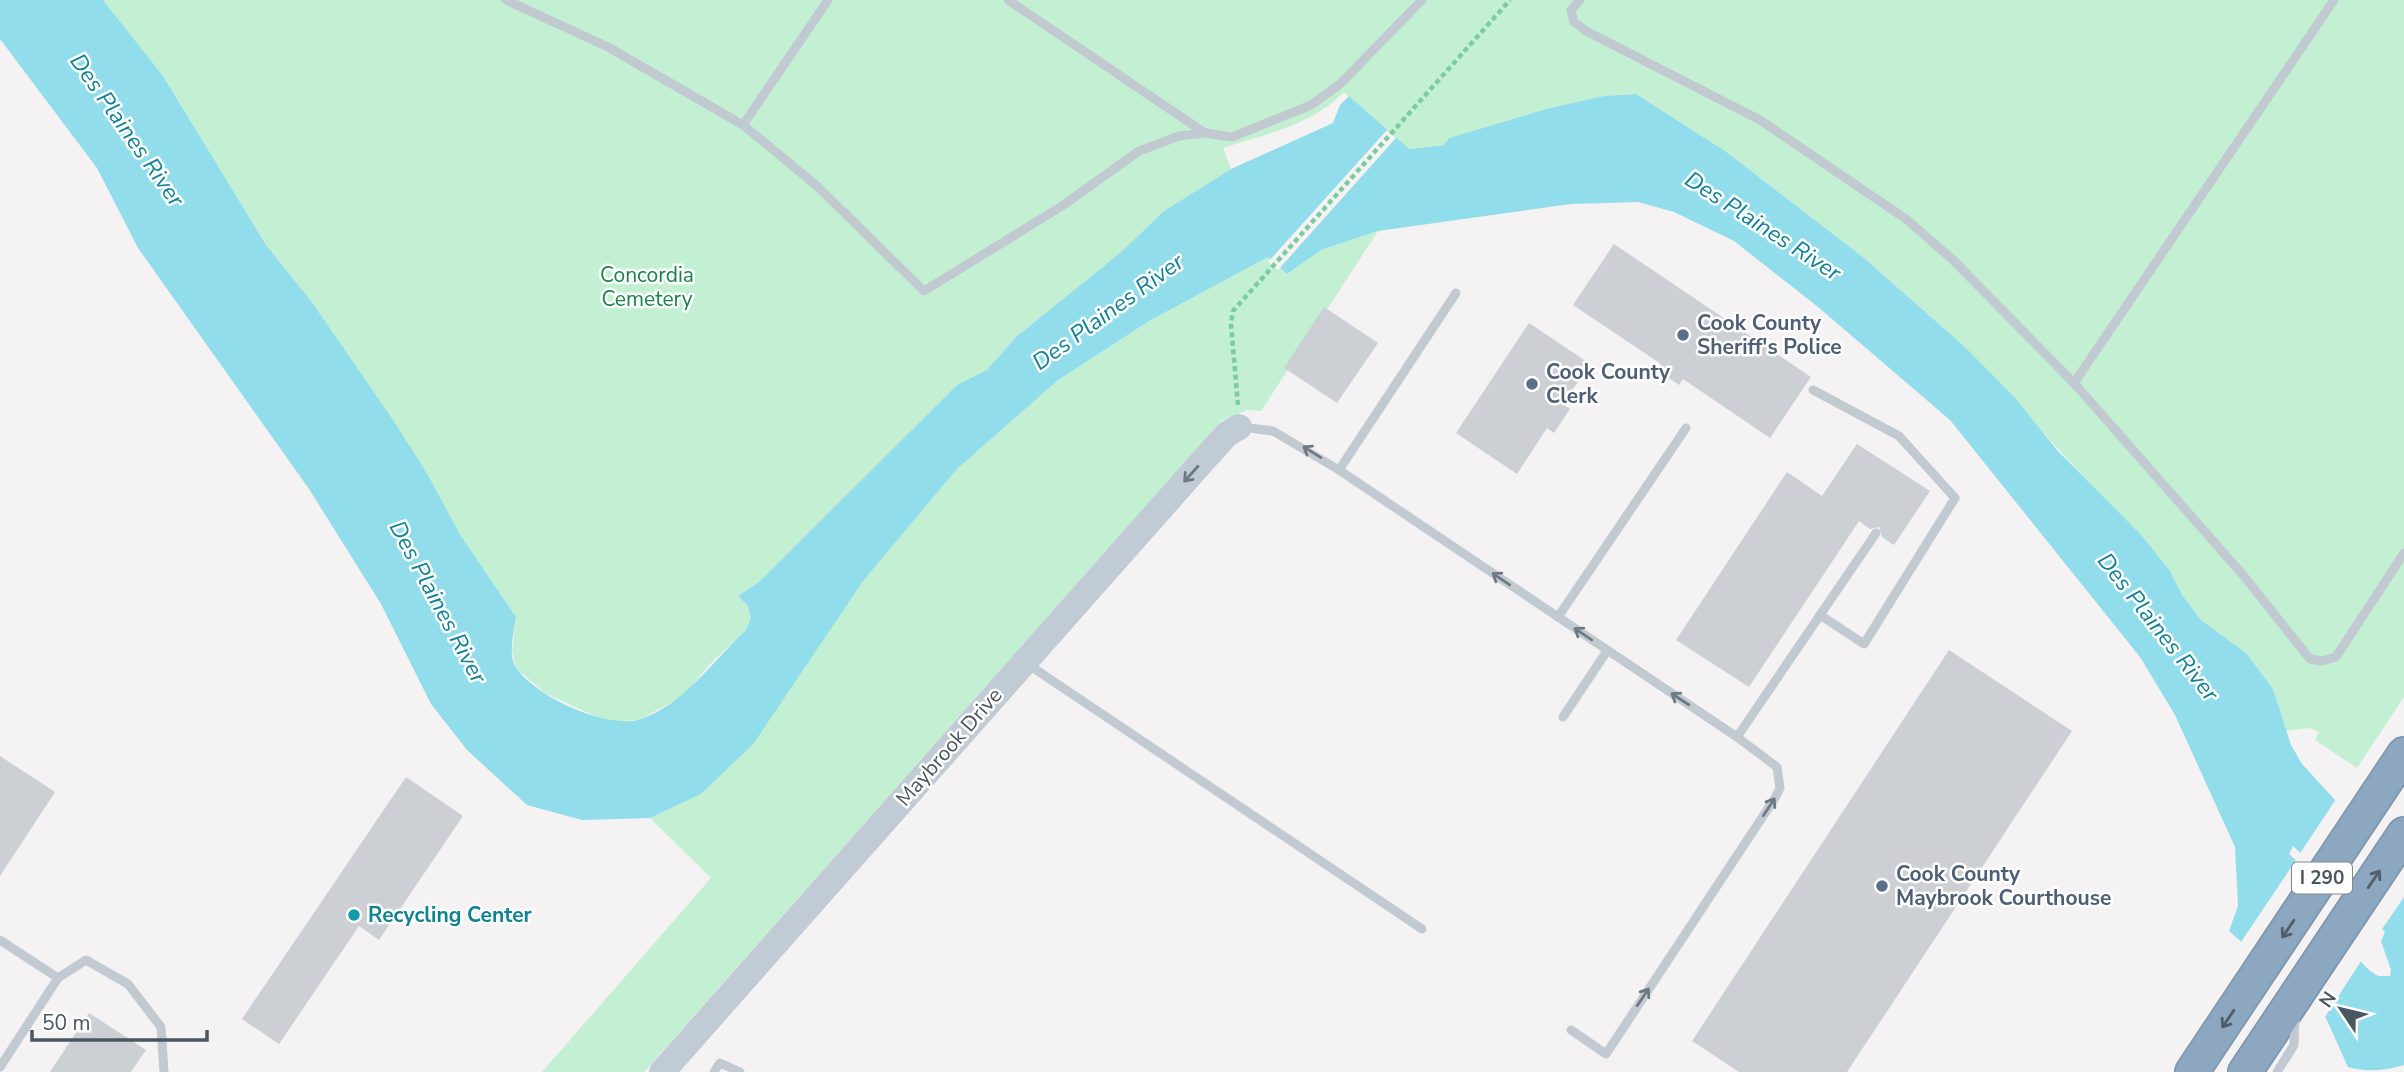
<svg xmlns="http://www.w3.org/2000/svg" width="2404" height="1072" font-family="'Nunito Sans',sans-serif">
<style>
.green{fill:#c3efd2}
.water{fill:#91ddeb;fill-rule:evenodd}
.pier{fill:#f4f2f2}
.building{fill:#cccfd4}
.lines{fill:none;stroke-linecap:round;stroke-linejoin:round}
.highway-casing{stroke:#7792ab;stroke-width:36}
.path{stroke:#7bcda1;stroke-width:4.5;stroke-dasharray:5 3.5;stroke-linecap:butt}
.lane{stroke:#c1cad1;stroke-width:9}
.secondary{stroke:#c1cbd5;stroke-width:26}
.highway{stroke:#8ca7bf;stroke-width:33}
.oneway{stroke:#6e7982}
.oneway2{stroke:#6e7983}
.oneway3{stroke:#515e6a}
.service-dot{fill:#5c6f8a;stroke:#fff;stroke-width:2.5}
.culture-dot{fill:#0f9aa8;stroke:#fff;stroke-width:2.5}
.labels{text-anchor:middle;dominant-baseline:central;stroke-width:5;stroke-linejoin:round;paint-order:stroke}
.shield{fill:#fff;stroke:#808990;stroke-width:2}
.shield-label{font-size:19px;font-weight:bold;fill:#4a5660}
.park-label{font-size:21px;fill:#1a8249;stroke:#fff}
.service-label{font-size:21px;font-weight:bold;fill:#4e5e75;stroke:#fff;text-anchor:start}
.street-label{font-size:21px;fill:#4a5660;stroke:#fff}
.culture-label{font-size:21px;font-weight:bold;fill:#0d838f;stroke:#fff;text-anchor:start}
.water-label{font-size:23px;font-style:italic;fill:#0f8096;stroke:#fff}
</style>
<rect width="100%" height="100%" fill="#f4f2f2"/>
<!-- green -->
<g class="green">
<path d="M103 0H2404V697L2357 768 2315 740 2319 732 2309 728 2286 731 2273 689 2246 653 2201 620 2182 595 2170 571 1965 347 1864 258 1725 151 1636 94 1604 96 1550 108 1444 145 1408 149 1344 92C1314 124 1264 135 1223 148L1231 169 1164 211 1120 253 1016 337 987 370 957 385 759 582 738 596 748 606 752 618 746 630 709 665 684 695 641 719 616 722 599 718 545 693 516 668 512 651 516 617 461 536 428 475 311 301 266 245 163 76Z"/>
<polygon points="1378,231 1261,411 1247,410 1221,421 644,1072 542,1072 711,878 650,818 701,794 863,581 957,469 1057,381 1149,321 1268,257 1287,274 1321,250"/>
</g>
<!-- water -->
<path class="water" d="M0 0H103L163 76 266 245 311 301 393 420 428 475 461 536 516 617C514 632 507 656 517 669 537 697 607 730 641 719 684 704 713 661 746 630L751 618 748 606 738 596 759 582 957 385 987 370 1016 337 1120 253 1164 211 1231 169 1333 123 1340 105 1349 96 1409 149 1444 145 1449 138 1550 108 1604 96 1636 94 1725 151 1864 258 1965 347 2016 399 2057 450 2141 535 2170 571 2182 595 2201 620 2246 653 2273 689 2291 745 2302 764 2391 861 2404 883V1065C2384 1071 2368 1072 2348 1067L2325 1016 2229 931 2238 906 2235 847 2175 715 2140 657 1950 420 1818 307 1734 241 1674 212 1638 202 1571 204 1378 231 1321 250 1287 274 1268 257 1149 321 1057 381 957 469 863 581 754 743 701 794 650 818 582 820 527 805 467 750 431 704 381 604 309 489 138 248 97 168 0 39ZM2293 846 2385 932 2381 941 2391 970 2390 976H2378L2370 971 2330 930 2299 863 2289 854Z"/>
<!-- pier -->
<g class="pier">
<polygon points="1387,130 1396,138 1278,270 1268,262"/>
<polygon points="2336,799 2394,859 2404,876 2404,897 2380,932 2299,855"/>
<polygon points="2298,857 2302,862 2307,889 2333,927 2363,958 2323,1020 2241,942"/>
</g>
<!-- building -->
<g class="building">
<polygon points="1614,244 1811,377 1770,438 1683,379 1679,385 1657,370 1661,364 1573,305"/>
<polygon points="1324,307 1378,343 1337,403 1284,368"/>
<polygon points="1529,323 1590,364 1563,404 1570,409 1554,433 1547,428 1517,474 1456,433"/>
<polygon points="1857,444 1930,491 1894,545 1882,537 1879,527 1870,529 1859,521 1749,687 1676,640 1787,472 1822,496"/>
<polygon points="1949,650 2072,731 1847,1072 1739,1072 1692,1041"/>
<polygon points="0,756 55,792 0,876"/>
<polygon points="406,777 463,816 379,940 359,926 279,1044 242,1019"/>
<polygon points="89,1013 146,1050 131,1072 50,1072"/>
</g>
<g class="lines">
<defs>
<g id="highway">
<polyline points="2192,1072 2404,754"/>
<polyline points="2245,1072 2404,834"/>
</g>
</defs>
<!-- highway casing -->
<use href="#highway" class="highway-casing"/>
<!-- path -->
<polyline class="path" points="1238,405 1231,324 1233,311 1510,0"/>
<!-- lane -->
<g class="lane">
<polyline points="506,0 608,47 743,125 817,186 924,291 1062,206 1139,151 1179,136 1205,133 1232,137 1311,105 1340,84 1422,0"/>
<polyline points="1008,0 1205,133"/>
<polyline points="1580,0 1571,10 1574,22 1586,31 1760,120 1906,219 1953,260 2074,383 2243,575 2310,659 2322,661 2336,657 2404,553"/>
<polyline points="743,125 828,0"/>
<polyline points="2074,383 2334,0"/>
<polyline points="1813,390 1899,436 1955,498 1864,644 1820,615"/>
<polyline points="1241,427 1273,431 1339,470 1737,737 1777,767 1780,788 1775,798 1606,1054 1571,1030"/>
<polyline points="1339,470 1456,293"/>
<polyline points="1558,617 1686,428"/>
<polyline points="1026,663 1422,929"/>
<polyline points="1563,717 1607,651"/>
<polyline points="1737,737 1876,533"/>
<polyline points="0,940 58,978"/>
<polyline points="0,1067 58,978 86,960 128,984 161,1027 164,1072"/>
<polyline points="714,1072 720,1063 740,1072"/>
<polyline points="2277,1072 2294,1045 2295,1016"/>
</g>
<!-- secondary -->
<polyline class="secondary" points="662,1072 1200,464 1227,434 1239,427"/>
<!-- highway -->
<use href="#highway" class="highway"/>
</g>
<!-- one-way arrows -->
<defs><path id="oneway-shaft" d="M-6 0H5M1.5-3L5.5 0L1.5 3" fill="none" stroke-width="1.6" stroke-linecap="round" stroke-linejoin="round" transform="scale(1.75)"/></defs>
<g class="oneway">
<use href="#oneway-shaft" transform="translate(1312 452) rotate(-148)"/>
<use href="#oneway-shaft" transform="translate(1501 579) rotate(-146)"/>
<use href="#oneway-shaft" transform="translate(1583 634) rotate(-146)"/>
<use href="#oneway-shaft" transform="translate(1680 699) rotate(-147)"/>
<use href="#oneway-shaft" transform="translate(1769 807) rotate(-57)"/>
<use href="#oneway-shaft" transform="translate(1643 997) rotate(-56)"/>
</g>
<use class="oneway2" href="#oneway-shaft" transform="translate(1191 474) rotate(132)"/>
<g class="oneway3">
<use href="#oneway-shaft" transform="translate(2374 879) rotate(-56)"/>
<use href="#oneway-shaft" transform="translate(2288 929) rotate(124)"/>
<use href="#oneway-shaft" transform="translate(2228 1019) rotate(124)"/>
</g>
<!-- markers -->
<g class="service-dot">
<circle cx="1683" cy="335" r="7"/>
<circle cx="1532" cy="384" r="7"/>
<circle cx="1882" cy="886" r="7"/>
</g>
<circle class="culture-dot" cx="354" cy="915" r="7"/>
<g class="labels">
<!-- shield labels -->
<rect class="shield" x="2292" y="862.5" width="60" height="31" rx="5"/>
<g class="shield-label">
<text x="2322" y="878">I 290</text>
</g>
<!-- park labels -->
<g class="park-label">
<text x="647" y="275">Concordia<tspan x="647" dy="24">Cemetery</tspan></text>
</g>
<!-- service labels -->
<g class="service-label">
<text x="1697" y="323">Cook County<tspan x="1697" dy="24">Sheriff's Police</tspan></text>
<text x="1546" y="372">Cook County<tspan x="1546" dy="24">Clerk</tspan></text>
<text x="1896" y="874">Cook County<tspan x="1896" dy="24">Maybrook Courthouse</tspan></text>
</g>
<!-- street labels -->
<g class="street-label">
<text transform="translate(949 747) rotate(-49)">Maybrook Drive</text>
</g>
<!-- culture labels -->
<g class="culture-label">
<text x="368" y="915">Recycling Center</text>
</g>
<!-- water labels -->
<g class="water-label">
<text transform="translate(127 130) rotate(55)">Des Plaines River</text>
<text transform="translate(1763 226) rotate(33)">Des Plaines River</text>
<text transform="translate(1108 312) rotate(-36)">Des Plaines River</text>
<text transform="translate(438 602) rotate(62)">Des Plaines River</text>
<text transform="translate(2158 627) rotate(52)">Des Plaines River</text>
</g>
</g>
<!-- north arrow -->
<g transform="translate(2341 1009) rotate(305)" stroke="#ffffff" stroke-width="5" paint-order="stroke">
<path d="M0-5L12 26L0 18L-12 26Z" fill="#4a5660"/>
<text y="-10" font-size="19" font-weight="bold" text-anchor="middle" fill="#4a5660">N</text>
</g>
<!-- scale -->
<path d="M32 1030v10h175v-10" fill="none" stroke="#4a5660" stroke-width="3.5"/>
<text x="42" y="1030" font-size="21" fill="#4a5660" stroke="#ffffff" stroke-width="5" paint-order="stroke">50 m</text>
</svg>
